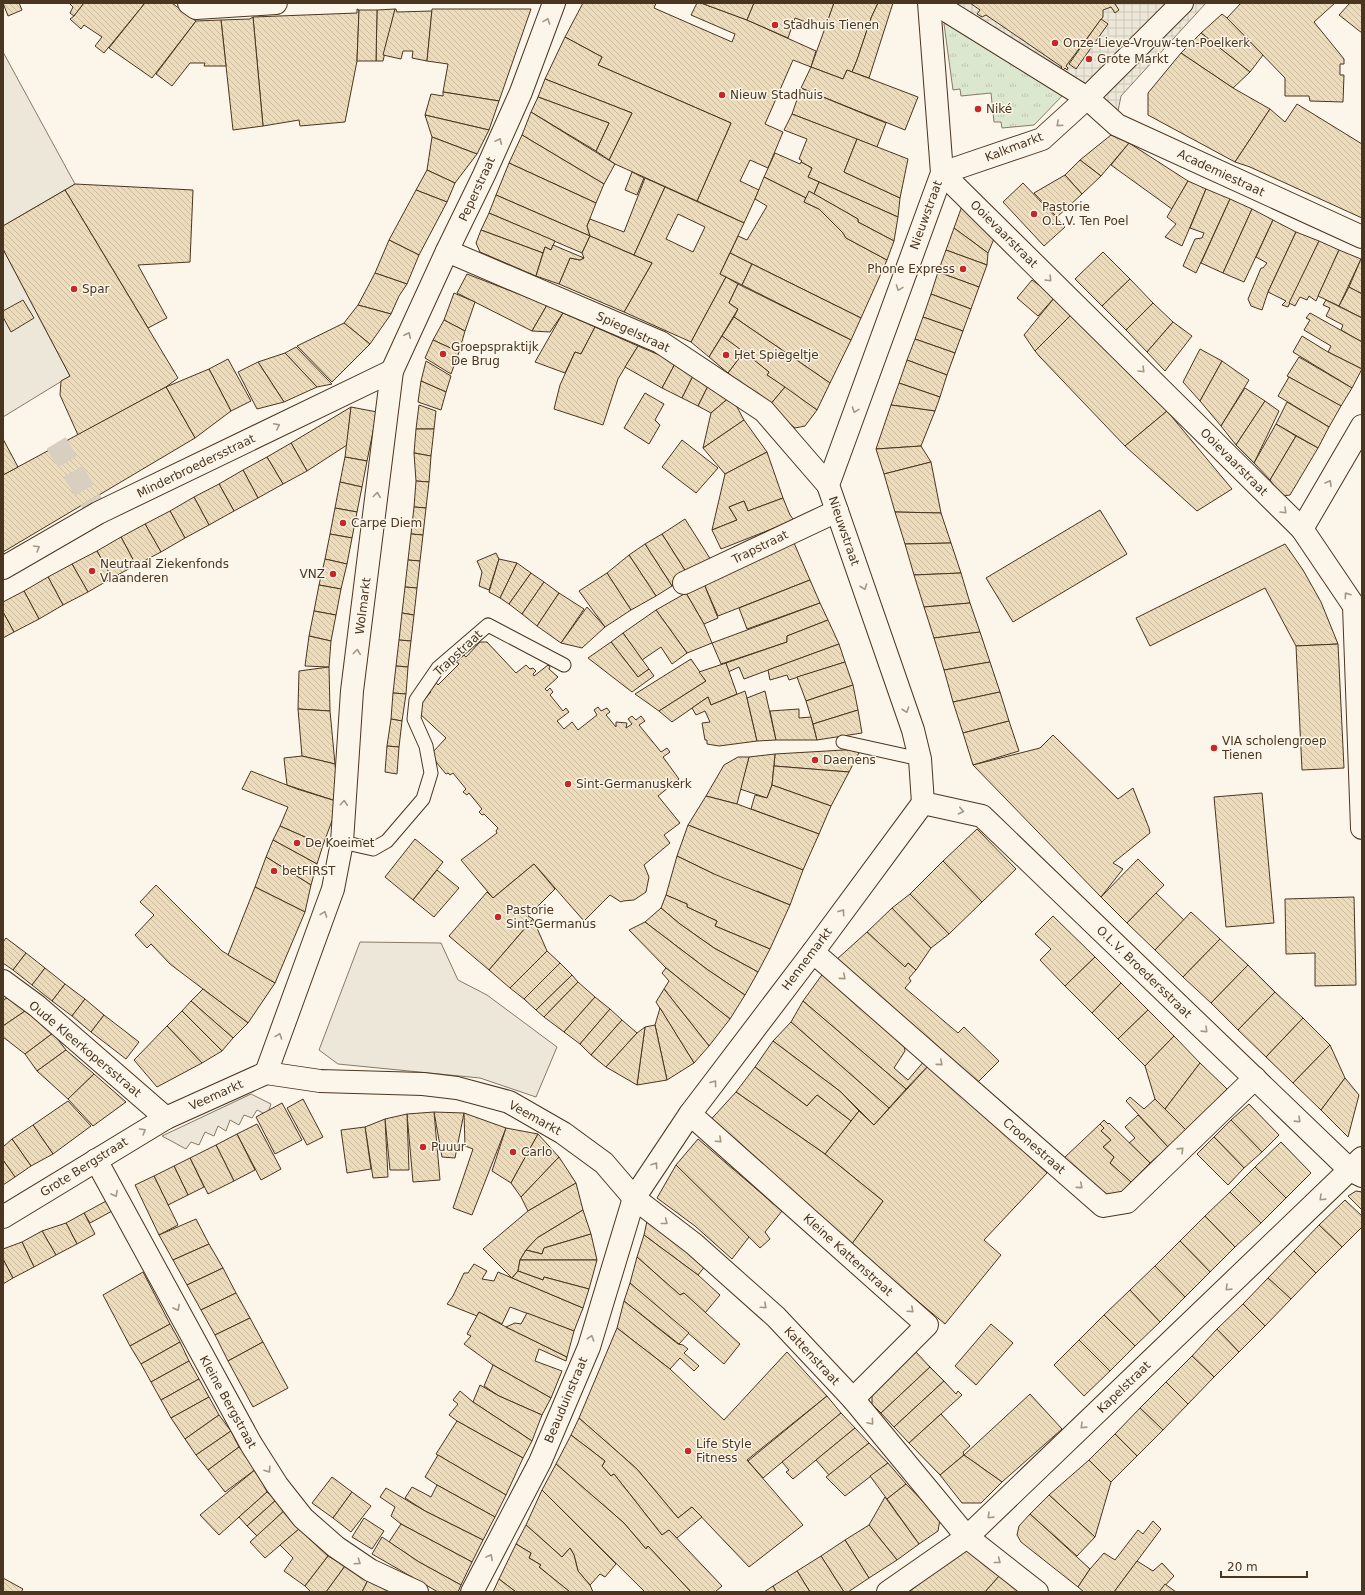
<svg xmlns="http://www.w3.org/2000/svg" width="1365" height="1595" font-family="'DejaVu Sans',sans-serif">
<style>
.grass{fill:url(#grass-tufts);stroke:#887966}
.parking{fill:#ede7d9;stroke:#887966}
.plaza{fill:url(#plaza-grid);stroke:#887966}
.building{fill:url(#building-back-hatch);stroke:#4a3520;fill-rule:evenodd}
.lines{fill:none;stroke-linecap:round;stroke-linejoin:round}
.street-tunnel{stroke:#d8cfc1;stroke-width:22;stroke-dasharray:22 11;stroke-linecap:butt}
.lane-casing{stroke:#4a3520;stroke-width:15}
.street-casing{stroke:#4a3520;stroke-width:24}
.lane{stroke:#fbf6e9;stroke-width:13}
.street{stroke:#fbf6e9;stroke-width:22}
.oneway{stroke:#a29684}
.poi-dot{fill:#c62828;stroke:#fbf6e9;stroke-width:1.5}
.labels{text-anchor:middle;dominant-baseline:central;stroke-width:3;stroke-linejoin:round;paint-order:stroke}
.poi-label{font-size:12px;fill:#4a3520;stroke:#fbf6e9;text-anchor:start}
.street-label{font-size:12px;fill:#4a3520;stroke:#fbf6e9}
</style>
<defs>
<pattern id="grass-tufts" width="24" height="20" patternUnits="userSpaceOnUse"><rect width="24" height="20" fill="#dce7d0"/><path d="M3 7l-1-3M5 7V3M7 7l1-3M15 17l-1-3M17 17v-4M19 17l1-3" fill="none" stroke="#bec7b2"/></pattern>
<pattern id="plaza-grid" width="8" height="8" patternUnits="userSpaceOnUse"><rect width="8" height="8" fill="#ede7d9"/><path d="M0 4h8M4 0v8" fill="none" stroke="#cdc7ba"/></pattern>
<pattern id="building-back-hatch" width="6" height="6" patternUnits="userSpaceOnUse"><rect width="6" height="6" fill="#ecdcbc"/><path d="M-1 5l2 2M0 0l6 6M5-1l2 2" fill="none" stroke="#ccbda1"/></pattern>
</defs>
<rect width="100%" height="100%" fill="#fbf6e9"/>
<!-- grass -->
<polygon class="grass" points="947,20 1063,95 1034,125 1002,128 1001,122 994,122 991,93 961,96 960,89 953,90 944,24"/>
<!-- parking -->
<g class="parking">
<polygon points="3,52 75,184 3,226"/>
<polygon points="3,249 70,376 3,417"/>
<polygon points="360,942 441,943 458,980 487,995 557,1047 536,1097 480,1078 338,1064 319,1050"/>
<polygon points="251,1094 271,1104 267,1115 257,1110 252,1118 244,1115 239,1125 230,1120 226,1131 218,1126 214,1136 205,1132 199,1145 191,1142 186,1149 162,1136"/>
</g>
<!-- plaza -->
<polygon class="plaza" points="934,3 1206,3 1121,96 1117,116"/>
<!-- building -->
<g class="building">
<polygon points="3,3 19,3 22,10 8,16"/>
<polygon points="69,3 84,3 74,16 70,13 73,7"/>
<polygon points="84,3 145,3 104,53 95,46 102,37 84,25 81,29 70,19 74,16"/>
<polygon points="145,3 172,3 196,21 152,78 109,48"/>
<polygon points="583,3 656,3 654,8 732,42 735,34 691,15 697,3 701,3 747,20 816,51 811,67 793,60 765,124 783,132 768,168 750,160 740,181 759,190 744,223 697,201 731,123 598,65 602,57 565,37"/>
<polygon points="701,3 754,3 747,20"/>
<polygon points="754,3 834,3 825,29 795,18 788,38 747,20"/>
<polygon points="834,3 878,3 871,18 857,60 852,72 847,70 843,79 811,67"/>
<polygon points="878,3 893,3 869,78 852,72 857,60 871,18"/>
<polygon points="970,3 1116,3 1115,4 1119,10 1115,13 1111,7 1103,10 1103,17 1066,66 1068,68 1067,70 1065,68 1063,70 1061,68 1062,67 986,15 982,17 977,14 980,10"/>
<polygon points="1241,3 1335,3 1314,22 1344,59 1344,64 1340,64 1340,75 1344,75 1343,102 1310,101 1309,96 1285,96 1285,78 1227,18"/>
<polygon points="1350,3 1362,3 1362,33 1339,15"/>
<polygon points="357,9 359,10 357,61 345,122 300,126 299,120 263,126 253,17 357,13"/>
<polygon points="395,9 383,61 376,61 377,10"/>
<polygon points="395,9 396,9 397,12 432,11 427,61 412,58 413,51 403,51 401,59 383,55"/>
<polygon points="432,9 531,9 499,101 443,92 448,64 427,61"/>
<polygon points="359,10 377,10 376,61 357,61"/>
<polygon points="1222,14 1227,18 1263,55 1250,72 1201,33"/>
<polygon points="253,17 263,126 233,130 221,20 250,19"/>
<polygon points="1101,19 1108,24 1076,69 1069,64"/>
<polygon points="221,20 226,66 204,66 205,63 190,63 172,86 156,74 196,21"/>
<polygon points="1201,33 1250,72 1233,88 1181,53"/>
<polygon points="565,37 602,57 598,65 731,123 697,201 615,164 609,160 632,113 545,79"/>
<polygon points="1181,53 1233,88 1270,109 1235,162 1148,115 1148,93"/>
<polygon points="811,67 843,79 847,70 918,97 905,130 801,88"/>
<polygon points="545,79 632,113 609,160 596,151 609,123 538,97"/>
<polygon points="801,88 886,123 877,147 792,114"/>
<polygon points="443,92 499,101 489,130 425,115 431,94 443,96"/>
<polygon points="538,97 609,123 596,151 531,112"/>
<polygon points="1297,104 1362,144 1362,218 1250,167 1235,162 1270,109 1285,122"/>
<polygon points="531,112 615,164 604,184 522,135"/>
<polygon points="792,114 857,139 844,172 900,198 898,217 808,177 812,168 801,162 802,161 799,159 807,139 784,130"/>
<polygon points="425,115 489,130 477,154 432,137"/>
<polygon points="522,135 604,184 596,203 509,163"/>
<polygon points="1111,135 1129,143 1101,176 1080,160"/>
<polygon points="432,137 477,154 455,183 427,170"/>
<polygon points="857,139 908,159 900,198 844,172"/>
<polygon points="1129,143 1188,181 1172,209 1111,165"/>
<polygon points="775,153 800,164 801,162 812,168 808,177 819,182 814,194 810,192 806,198 764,177"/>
<polygon points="1080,160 1101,176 1082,194 1065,175"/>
<polygon points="509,163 596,203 587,226 590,236 496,195"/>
<polygon points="427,170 455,183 447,202 416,190"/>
<polygon points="632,172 644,178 637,195 625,190"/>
<polygon points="1065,175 1082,194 1057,217 1034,193"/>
<polygon points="764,177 806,198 804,202 819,209 843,233 846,238 887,260 861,318 730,253 738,236 747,240 767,206 755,199"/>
<polygon points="645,178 665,187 634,255 590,236 587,226 590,219 624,232"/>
<polygon points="1188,181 1206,189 1182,246 1165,237 1176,224 1167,217"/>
<polygon points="819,182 898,217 894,241 858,222 858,219 814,194"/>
<polygon points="1023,183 1065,227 1044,246 1003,202"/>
<polygon points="75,184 193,190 190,262 138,265 167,318 148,328 65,190"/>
<path d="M665 187 744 223 720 274 726 277 691 342 624 312 652 263 634 255ZM678 214 705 227 693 252 666 239Z"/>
<polygon points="1206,189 1230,199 1196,273 1183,266 1195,239 1202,238 1204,233 1190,228"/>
<polygon points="65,190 178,378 166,387 78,435 60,395 61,381 70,376 3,249 3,226"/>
<polygon points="416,190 447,202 419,255 389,240"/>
<polygon points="809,191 858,219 858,222 894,241 887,260 846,238 843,233 819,209 804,202"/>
<polygon points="496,195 590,236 582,253 489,213"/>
<polygon points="1230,199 1252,209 1223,273 1201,263"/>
<polygon points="962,206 996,234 988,253 954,228"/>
<polygon points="1252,209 1273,220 1244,282 1223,273"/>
<polygon points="489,213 555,241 551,250 545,247 543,253 481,230"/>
<polygon points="1273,220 1296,232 1268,292 1262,310 1251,306 1248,299 1261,268 1263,268 1267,263 1256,257"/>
<polygon points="954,228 988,253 987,265 946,250"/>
<polygon points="481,230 543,253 536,276 480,252 476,243"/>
<polygon points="1296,232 1319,241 1288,307 1282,305 1286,301 1268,292"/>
<polygon points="590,236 652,263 624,312 559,284 570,258 580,260 584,258 582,253"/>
<polygon points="389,240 419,255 407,284 375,273"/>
<polygon points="1319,241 1339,250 1316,301 1309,296 1307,300 1300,297 1295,306 1289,303"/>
<polygon points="553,245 584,258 580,260 570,258 559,284 536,276 545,247 551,250"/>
<polygon points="946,250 987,265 979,287 938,272"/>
<polygon points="1339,250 1361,259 1339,306 1318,296"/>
<polygon points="1103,252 1130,279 1102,306 1075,279"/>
<polygon points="730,253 752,264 742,285 720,274"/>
<polygon points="1361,259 1362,260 1362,294 1349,287"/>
<polygon points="752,264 861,318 851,340 742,285"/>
<polygon points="938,272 979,287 971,309 931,294"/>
<polygon points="375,273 407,284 399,296 391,314 358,305"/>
<polygon points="467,274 547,305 532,331 457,293"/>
<polygon points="726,277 738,284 729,303 738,309 709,357 691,342"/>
<polygon points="1130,279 1153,303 1126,330 1102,306"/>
<polygon points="1032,280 1055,297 1038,316 1017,298"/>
<polygon points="738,284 851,340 830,383 734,317 738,309 729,303"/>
<polygon points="1349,287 1362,294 1362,318 1339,306"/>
<polygon points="454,293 475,302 465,331 444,320"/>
<polygon points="931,294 971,309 963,331 923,317"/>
<polygon points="1055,297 1073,313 1035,351 1024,335"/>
<polygon points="23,300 34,318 11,332 3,317 3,311"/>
<polygon points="1326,300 1362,318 1362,342 1341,330 1343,325 1326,316 1330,308 1323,305"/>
<polygon points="1153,303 1173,322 1147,352 1126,330"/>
<polygon points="358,305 391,314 370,344 344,323"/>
<polygon points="547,305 563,313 550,332 532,331"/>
<polygon points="563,313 595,327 581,354 575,352 565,373 535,362"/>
<polygon points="1073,313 1167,411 1125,446 1040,357 1035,351"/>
<polygon points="1310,313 1362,342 1362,369 1328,352 1331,346 1304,330 1310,320 1306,318"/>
<polygon points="734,317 830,383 817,410 767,375 769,372 722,336"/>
<polygon points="923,317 963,331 955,353 915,339"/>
<polygon points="444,320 465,331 459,352 433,340"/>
<polygon points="1173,322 1192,336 1165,371 1147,352"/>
<polygon points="344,323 370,344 332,382 297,346"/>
<polygon points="595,327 638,346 618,379 603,425 554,409 560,385 575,352 581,354"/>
<polygon points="722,336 744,352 728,373 709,357"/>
<polygon points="1302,336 1328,352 1362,369 1352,388 1293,352"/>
<polygon points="915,339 955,353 947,375 907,360"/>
<polygon points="433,340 459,352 451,374 425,358"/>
<polygon points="638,346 676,362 662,388 625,367"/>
<polygon points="296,347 332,384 317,387 285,353"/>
<polygon points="1200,349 1222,361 1200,401 1183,382"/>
<polygon points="744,352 769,372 767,375 785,387 769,406 728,373"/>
<polygon points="285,353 317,387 284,402 258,362"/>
<polygon points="1299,357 1352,388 1341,406 1287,376"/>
<polygon points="228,359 251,401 231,411 209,369"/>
<polygon points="907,360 947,375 940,397 899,383"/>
<polygon points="426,361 451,376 446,392 421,381"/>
<polygon points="1222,361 1249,380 1221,426 1200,401"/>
<polygon points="258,362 284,402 257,409 238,372"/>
<polygon points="676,362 695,372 682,398 662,388"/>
<polygon points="209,369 231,411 195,438 166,387"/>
<polygon points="695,372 711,380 698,406 682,398"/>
<polygon points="1289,377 1341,406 1329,427 1278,396"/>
<polygon points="711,380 731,396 711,413 698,406"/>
<polygon points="421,381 446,392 441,410 418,402"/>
<polygon points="899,383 940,397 935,411 891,405"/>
<polygon points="166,387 195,438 3,552 3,475"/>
<polygon points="785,387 817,410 805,426 795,428 769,406"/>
<polygon points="1245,388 1265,401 1236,445 1221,426"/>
<polygon points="645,393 664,404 655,420 660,425 649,444 624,428"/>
<polygon points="731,396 744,420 703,448 711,413"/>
<polygon points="1265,401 1279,411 1254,463 1236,445"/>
<polygon points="1287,402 1329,427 1318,448 1276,424"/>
<polygon points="419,405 436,411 434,429 416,429"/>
<polygon points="891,405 935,411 921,446 876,449"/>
<polygon points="351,407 347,445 307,471 291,443"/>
<polygon points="351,407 377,412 367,461 345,457"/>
<polygon points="1167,411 1232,489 1197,511 1125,446"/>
<polygon points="744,420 767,452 725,474 703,448"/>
<polygon points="1276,424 1296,436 1270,480 1254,463"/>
<polygon points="416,429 434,429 431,456 414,453"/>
<polygon points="1296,436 1318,448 1290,495 1282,496 1270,480"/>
<polygon points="3,439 18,467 3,475"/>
<polygon points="682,440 718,468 696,493 662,467"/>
<polygon points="291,443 307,471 283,484 267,457"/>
<polygon points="921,446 931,462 884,474 876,449"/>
<polygon points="767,452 783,498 748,511 744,501 729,507 737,520 712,530 725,474"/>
<polygon points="414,453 431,456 429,482 416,481"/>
<polygon points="267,457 283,484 258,498 243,470"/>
<polygon points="345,457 367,461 362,487 340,482"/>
<polygon points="931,462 941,513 895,512 884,474"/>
<polygon points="243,470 258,498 234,511 219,484"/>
<polygon points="416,481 429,482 426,508 414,507"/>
<polygon points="340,482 362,487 357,512 335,508"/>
<polygon points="219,484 234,511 209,525 194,497"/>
<polygon points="194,497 209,525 185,538 170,511"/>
<polygon points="783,498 790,515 793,519 792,521 721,549 712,530 737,520 729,507 744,501 748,511"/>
<polygon points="414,507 426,508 423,535 411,534"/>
<polygon points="335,508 357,512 352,538 330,534"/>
<polygon points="1100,510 1127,554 1013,622 986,578"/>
<polygon points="170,511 185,538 161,552 145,524"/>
<polygon points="895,512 941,513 951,543 905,544"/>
<polygon points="685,519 711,560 688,575 662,534"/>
<polygon points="145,524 161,552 136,565 121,537"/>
<polygon points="330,534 352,538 347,564 325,559"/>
<polygon points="411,534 423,535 420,561 408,560"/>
<polygon points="662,534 688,575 672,586 645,544"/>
<polygon points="121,537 136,565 112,578 97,551"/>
<polygon points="794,543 810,580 718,616 704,584"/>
<polygon points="951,543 961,573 914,575 905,544"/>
<polygon points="645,544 672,586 656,596 629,555"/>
<polygon points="1285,544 1303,570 1321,602 1338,644 1296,646 1265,588 1150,646 1136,618"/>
<polygon points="97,551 112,578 88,592 72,564"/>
<polygon points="496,553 499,559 489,590 479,586 482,572 477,561"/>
<polygon points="629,555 656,596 631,610 607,573"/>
<polygon points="325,559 347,564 341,589 319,585"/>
<polygon points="499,559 517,563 500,598 489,592"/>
<polygon points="408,560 420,561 417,588 405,587"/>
<polygon points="517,563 531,573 509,604 500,598"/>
<polygon points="72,564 88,592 63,605 48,577"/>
<polygon points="531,573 544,582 522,614 509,604"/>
<polygon points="607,573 631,610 605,627 579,591"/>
<polygon points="961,573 970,603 924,607 914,575"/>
<polygon points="48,577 63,605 39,619 24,591"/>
<polygon points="810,580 820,603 747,629 739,608"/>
<polygon points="544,582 559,593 537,626 522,614"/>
<polygon points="704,584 718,618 704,624 686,593"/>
<polygon points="319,585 341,589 336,615 314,611"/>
<polygon points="405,587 417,588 414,615 402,613"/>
<polygon points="24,591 39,619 14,632 3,612 3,602"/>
<polygon points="559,593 584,609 561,643 537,626"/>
<polygon points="686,593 704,624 712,643 687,653 656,610"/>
<polygon points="820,603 828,620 787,636 787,642 721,664 712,643"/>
<polygon points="970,603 980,632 934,638 924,607"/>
<polygon points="587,607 605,627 582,648 561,643"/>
<polygon points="656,610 687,653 672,664 661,647 642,660 623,633"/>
<polygon points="314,611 336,615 331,641 309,636"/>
<polygon points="3,612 14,632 3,638"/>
<polygon points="402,613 414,615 411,641 399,640"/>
<polygon points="828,620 839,644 744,679 739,667 728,672 726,663 787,642 787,636"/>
<polygon points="980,632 990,662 944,670 934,638"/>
<polygon points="623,633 649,669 638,677 611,642"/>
<polygon points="309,636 331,641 329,667 305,666"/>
<polygon points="399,640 411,641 408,667 396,666"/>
<polygon points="480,642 487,642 516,673 526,665 530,669 533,668 536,671 533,674 534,676 548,665 550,667 549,669 558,677 545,689 547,691 550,688 553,692 550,695 563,711 566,708 569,712 557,721 564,729 572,722 578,730 597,715 594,710 598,707 601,711 607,708 610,712 606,715 616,727 616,722 627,723 626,728 632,724 628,719 632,716 636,720 641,716 645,721 639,725 661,752 667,748 670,752 663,757 679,779 658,796 680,823 664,835 670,843 644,865 649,877 646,892 634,900 623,901 621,902 610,895 584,921 534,864 493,898 461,860 497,833 496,831 498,828 484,814 482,815 479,812 482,809 469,793 467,795 463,792 466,789 453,773 450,775 448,773 446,774 432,757 432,753 446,738 419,713 418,706 431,692 427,689 435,681 438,685 459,664 454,660 462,653 466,657"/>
<polygon points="611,642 638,677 649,669 654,676 632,692 588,658"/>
<polygon points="839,644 845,662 789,680 787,675 770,680 768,670"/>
<polygon points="1338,644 1344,768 1302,770 1296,646"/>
<polygon points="691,659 706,681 659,711 635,694"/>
<polygon points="845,662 853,685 806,701 797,677"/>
<polygon points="990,662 1000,692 953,702 944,670"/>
<polygon points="726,663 737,694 711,705 708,697 672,722 659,711 706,681 699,672"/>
<polygon points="396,666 408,667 406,694 393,693"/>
<polygon points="329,667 330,711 298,709 299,671"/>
<polygon points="853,685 858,710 813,724 806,701"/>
<polygon points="745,691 747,698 757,741 719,746 707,744 707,740 705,740 702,723 710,722 705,711 696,715 692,708 708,697 711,705"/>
<polygon points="765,691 776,740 757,741 747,698"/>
<polygon points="1000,692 1009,721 963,733 953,702"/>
<polygon points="393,693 406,694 402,721 391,719"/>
<polygon points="298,709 330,711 335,764 302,756"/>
<polygon points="799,709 799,718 811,717 817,740 776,740 770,711"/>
<polygon points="858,710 862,733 817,740 813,724"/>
<polygon points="391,719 402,721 399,747 387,746"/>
<polygon points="1009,721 1019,751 973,765 963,733"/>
<polygon points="1053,735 1118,799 1133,788 1149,828 1150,833 1113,863 1123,869 1101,897 973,765 1040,748"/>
<polygon points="387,746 399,747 397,774 385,772"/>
<polygon points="861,749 849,772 774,766 775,754"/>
<polygon points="775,754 772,785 767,798 740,789 749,757"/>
<polygon points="302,756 335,764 339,802 287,785 284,758"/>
<polygon points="738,757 749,757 737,804 706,796 724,765"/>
<polygon points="774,766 849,772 831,806 772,785"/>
<polygon points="251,771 297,789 339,802 323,845 280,826 288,807 242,789"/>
<polygon points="772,785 831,806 819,834 751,809 755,795 767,798"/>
<polygon points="1262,793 1274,923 1226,927 1214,797"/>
<polygon points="706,796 737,804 819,834 803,870 688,825"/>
<polygon points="688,825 803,870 790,905 757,891 755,896 711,879 714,874 677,856"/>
<polygon points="280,826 323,845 317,864 273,840"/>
<polygon points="977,829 1016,869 982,902 943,861"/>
<polygon points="415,839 443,862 413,900 385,877"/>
<polygon points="273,840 317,864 311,885 266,857"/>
<polygon points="677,856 714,874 790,905 770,949 715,926 717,921 687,907 687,904 666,895"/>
<polygon points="266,857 311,885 305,912 255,887"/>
<polygon points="1138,859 1164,885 1127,923 1101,897"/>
<polygon points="943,861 982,902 949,934 910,894"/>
<polygon points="534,864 555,889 528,916 533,919 489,970 449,936 487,892 493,898"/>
<polygon points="437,870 459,888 434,917 413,900"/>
<polygon points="156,885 222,951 275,983 248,1023 170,964 151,944 147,948 135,935 154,915 140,902"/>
<polygon points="255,887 305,912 275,983 228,955"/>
<polygon points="1156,893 1184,920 1155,950 1127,923"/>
<polygon points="910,894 949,934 931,948 892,908"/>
<polygon points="666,895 687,904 687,907 717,921 715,926 770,949 758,972 714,948 680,924 661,908"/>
<polygon points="1354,897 1356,985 1315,986 1315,953 1286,954 1285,899"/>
<polygon points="661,908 680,924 714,948 758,972 745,995 708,970 645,922"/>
<polygon points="892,908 931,948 916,970 908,963 905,967 867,932"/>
<polygon points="1191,912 1220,939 1183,977 1155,950"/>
<polygon points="1053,916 1095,957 1065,986 1040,960 1051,949 1035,934"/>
<polygon points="533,919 547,951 510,988 489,970"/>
<polygon points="645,922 708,970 745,995 730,1019 666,968 629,930"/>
<polygon points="867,932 905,967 908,963 916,970 909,978 911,981 905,988 958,1033 964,1027 999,1061 977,1083 836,960"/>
<polygon points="6,938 26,953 13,970 3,963 3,942"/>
<polygon points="1220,939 1248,965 1211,1003 1183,977"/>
<polygon points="547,951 560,963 524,999 510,988"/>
<polygon points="26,953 45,968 32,985 13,970"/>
<polygon points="1095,957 1121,983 1092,1013 1065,986"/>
<polygon points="560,963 572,975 536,1010 524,999"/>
<polygon points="1248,965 1275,992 1238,1030 1211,1003"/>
<polygon points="45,968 65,984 52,1001 32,985"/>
<polygon points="666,968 730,1019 709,1046 664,989 669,981 662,973"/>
<polygon points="824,972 904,1044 905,1051 894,1068 908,1080 925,1060 930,1064 906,1089 803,1001"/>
<polygon points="572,975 578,982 544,1017 536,1010"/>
<polygon points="578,982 595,997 564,1032 544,1017"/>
<polygon points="1121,983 1148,1010 1118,1039 1092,1013"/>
<polygon points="65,984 85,999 72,1016 52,1001"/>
<polygon points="203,989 248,1023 233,1038 191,1001"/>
<polygon points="664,989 709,1046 694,1063 656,1002"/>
<polygon points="1275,992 1303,1018 1266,1057 1238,1030"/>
<polygon points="595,997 610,1009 580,1044 564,1032"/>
<polygon points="7,998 28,1009 3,1026 3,1000"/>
<polygon points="85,999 104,1015 91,1032 72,1016"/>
<polygon points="191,1001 233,1038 222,1051 182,1011"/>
<polygon points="803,1001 906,1089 889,1108 791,1022"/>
<polygon points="660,1008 694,1063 667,1080 655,1025"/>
<polygon points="28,1009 53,1033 25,1054 3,1037 3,1026"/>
<polygon points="610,1009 622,1020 591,1055 580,1044"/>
<polygon points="1148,1010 1174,1036 1145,1066 1118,1039"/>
<polygon points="182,1011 222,1051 202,1063 167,1026"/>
<polygon points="104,1015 139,1042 126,1059 91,1032"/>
<polygon points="1303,1018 1330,1045 1293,1083 1266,1057"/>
<polygon points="622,1020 637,1033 606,1067 591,1055"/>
<polygon points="791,1022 889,1108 874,1125 841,1092 773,1041"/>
<polygon points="655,1025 667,1080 637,1085 645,1027"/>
<polygon points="167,1026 202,1063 157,1087 134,1060"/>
<polygon points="645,1027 637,1085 606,1067 637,1033"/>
<polygon points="53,1033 66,1050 37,1071 25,1054"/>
<polygon points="1174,1036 1200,1063 1165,1109 1155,1099 1145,1066"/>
<polygon points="773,1041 841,1092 859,1111 851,1121 817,1095 807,1106 755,1067"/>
<polygon points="1330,1045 1345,1078 1321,1110 1293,1083"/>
<polygon points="66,1050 94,1074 68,1099 37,1071"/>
<polygon points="1200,1063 1227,1089 1186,1130 1165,1109"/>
<polygon points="930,1064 1047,1173 984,1240 1001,1255 945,1324 851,1245 883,1201 825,1154 859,1111 874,1125"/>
<polygon points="755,1067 807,1106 817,1095 851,1121 825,1154 736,1092"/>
<polygon points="94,1074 126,1102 93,1126 68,1099"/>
<polygon points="1345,1078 1359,1095 1348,1137 1321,1110"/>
<polygon points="736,1092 825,1154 883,1201 851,1245 705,1126"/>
<polygon points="1130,1097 1144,1109 1155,1099 1186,1130 1168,1147 1126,1101"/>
<polygon points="303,1099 323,1137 307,1145 287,1108"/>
<polygon points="68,1101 91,1126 53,1154 33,1125"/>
<polygon points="282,1103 302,1140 275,1154 256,1117"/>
<polygon points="1249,1104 1279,1135 1262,1152 1231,1120"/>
<polygon points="434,1112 464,1113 455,1158 442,1157"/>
<polygon points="434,1112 440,1180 413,1182 407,1114"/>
<polygon points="464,1113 506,1128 472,1215 453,1208 473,1149 465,1146"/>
<polygon points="407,1114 409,1170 390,1170 385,1119"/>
<polygon points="1138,1115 1168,1147 1150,1163 1129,1143 1135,1138 1125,1127"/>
<polygon points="385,1119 388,1177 373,1178 365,1127"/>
<polygon points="1104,1120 1108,1124 1109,1123 1150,1163 1131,1182 1110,1163 1114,1157 1103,1147 1111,1140 1101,1131 1104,1128 1100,1124"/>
<polygon points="1231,1120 1262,1152 1244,1168 1214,1137"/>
<polygon points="257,1124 281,1169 261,1180 237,1134"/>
<polygon points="1100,1124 1104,1128 1101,1131 1111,1140 1103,1147 1114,1157 1110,1163 1131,1182 1116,1197 1109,1197 1064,1158"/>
<polygon points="33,1125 53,1154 31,1166 12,1139"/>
<polygon points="365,1127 371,1169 347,1173 341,1130"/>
<polygon points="506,1128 538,1134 511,1183 492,1171"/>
<polygon points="237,1134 255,1170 234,1181 216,1145"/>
<polygon points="538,1134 559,1157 521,1197 511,1183"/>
<polygon points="1214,1137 1244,1168 1228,1185 1197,1154"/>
<polygon points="12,1139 31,1166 15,1177 3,1160 3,1147"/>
<polygon points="698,1139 782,1211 765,1232 770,1239 760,1248 676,1165"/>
<polygon points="1281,1142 1311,1173 1286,1198 1255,1167"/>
<polygon points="216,1145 234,1181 208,1194 190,1158"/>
<polygon points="559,1157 576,1183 528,1211 521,1197"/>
<polygon points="190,1158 204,1187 188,1195 174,1166"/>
<polygon points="3,1160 15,1177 3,1185"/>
<polygon points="676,1165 749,1237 732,1259 695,1226 657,1198"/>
<polygon points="174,1166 188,1195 168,1205 154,1176"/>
<polygon points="1255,1167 1286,1198 1261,1223 1230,1192"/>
<polygon points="154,1176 178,1225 159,1235 135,1185"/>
<polygon points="576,1183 583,1210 537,1238 526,1250 520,1260 518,1271 512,1278 483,1249 528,1211"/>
<polygon points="1356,1191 1362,1192 1362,1210 1348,1196"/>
<polygon points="1230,1192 1261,1223 1235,1247 1205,1216"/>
<polygon points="108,1200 114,1210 90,1223 84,1213"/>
<polygon points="1345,1200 1362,1216 1362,1227 1342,1247 1319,1225"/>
<polygon points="583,1210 591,1234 544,1248 542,1254 526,1250 537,1238"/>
<polygon points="84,1213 95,1234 77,1244 66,1223"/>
<polygon points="1205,1216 1235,1247 1210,1272 1180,1241"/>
<polygon points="196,1219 209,1244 173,1260 159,1235"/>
<polygon points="647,1221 706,1265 698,1275 644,1235"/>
<polygon points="66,1223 77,1244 56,1255 42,1231"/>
<polygon points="1319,1225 1342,1247 1316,1273 1294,1251"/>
<polygon points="42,1231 56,1255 34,1267 22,1242"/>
<polygon points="591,1234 597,1260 520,1260 526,1250 542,1254 544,1248"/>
<polygon points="644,1235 698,1275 720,1295 705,1313 684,1293 680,1295 637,1257"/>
<polygon points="1180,1241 1210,1272 1185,1297 1155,1266"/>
<polygon points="22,1242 34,1267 13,1278 3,1259 3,1249"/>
<polygon points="209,1244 223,1268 187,1285 173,1260"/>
<polygon points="1294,1251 1316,1273 1291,1299 1268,1278"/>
<polygon points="637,1257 680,1295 684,1293 740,1344 724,1364 630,1283"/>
<polygon points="3,1259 13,1278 3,1284"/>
<polygon points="520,1260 597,1260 589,1289 544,1277 543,1280 518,1271"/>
<polygon points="474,1264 487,1271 482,1279 494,1281 498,1272 583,1308 574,1331 510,1307 502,1324 479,1312 477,1316 447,1304 453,1296 464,1273 468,1273"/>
<polygon points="1155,1266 1185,1297 1160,1322 1130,1290"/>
<polygon points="223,1268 236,1293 201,1310 187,1285"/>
<polygon points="518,1271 543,1280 544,1277 589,1289 583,1308 512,1278"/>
<polygon points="143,1272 170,1324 130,1346 103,1295"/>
<polygon points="1268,1278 1291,1299 1265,1326 1243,1304"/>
<polygon points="630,1283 689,1333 679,1344 624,1301"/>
<polygon points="1130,1290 1160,1322 1135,1346 1104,1315"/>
<polygon points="236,1293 250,1318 215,1335 201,1310"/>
<polygon points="624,1301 678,1344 683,1345 688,1349 684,1353 699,1366 694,1371 680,1358 670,1369 617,1328"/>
<polygon points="1243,1304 1265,1326 1239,1352 1217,1329"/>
<polygon points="479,1312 506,1327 567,1357 566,1361 539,1349 535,1361 562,1371 551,1398 493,1365 464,1344 471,1336 467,1334"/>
<polygon points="527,1313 574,1331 567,1357 506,1327 515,1323 521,1324"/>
<polygon points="1104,1315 1135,1346 1110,1371 1079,1340"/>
<polygon points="250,1318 263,1342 228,1361 215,1335"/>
<polygon points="170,1324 180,1342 141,1364 130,1346"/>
<polygon points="991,1324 1013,1343 976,1385 955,1366"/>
<polygon points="617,1328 670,1369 724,1420 787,1352 827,1396 747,1460 803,1525 749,1567 692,1507 678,1518 637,1469 579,1418"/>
<polygon points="1217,1329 1239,1352 1214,1377 1192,1356"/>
<polygon points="1079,1340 1110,1371 1084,1396 1054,1365"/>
<polygon points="180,1342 189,1361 151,1382 141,1364"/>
<polygon points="263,1342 288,1388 253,1407 228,1361"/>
<polygon points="915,1351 930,1367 881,1413 872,1404 872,1395"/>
<polygon points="1192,1356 1214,1377 1188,1404 1166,1382"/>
<polygon points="189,1361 199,1379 161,1400 151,1382"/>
<polygon points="493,1365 551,1398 542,1415 499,1396 484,1386"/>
<polygon points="930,1367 944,1381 894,1427 881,1413"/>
<polygon points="199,1379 209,1397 171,1418 161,1400"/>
<polygon points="944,1381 956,1394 958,1391 962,1395 909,1443 894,1427"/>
<polygon points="1166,1382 1188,1404 1163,1430 1140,1408"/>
<polygon points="480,1385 499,1396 542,1415 532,1441 473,1402"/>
<polygon points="460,1391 473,1402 532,1441 523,1458 457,1421 449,1415 458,1404 453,1400"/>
<polygon points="1030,1394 1062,1429 1002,1482 964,1455"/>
<polygon points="827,1396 841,1413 763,1478 748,1461"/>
<polygon points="209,1397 219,1415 185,1439 171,1418"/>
<polygon points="1140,1408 1163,1430 1137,1456 1115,1434"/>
<polygon points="841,1413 855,1428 793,1479 786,1472 789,1470 782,1462"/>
<polygon points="941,1414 970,1446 963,1452 964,1455 940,1475 909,1443"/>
<polygon points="219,1415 231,1431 196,1455 185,1439"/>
<polygon points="579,1418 637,1469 678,1518 692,1507 702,1517 677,1538 669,1530 662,1535 614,1474 611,1476 602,1466 605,1461 571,1435"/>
<polygon points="457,1421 523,1458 506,1495 436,1454"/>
<polygon points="855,1428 869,1443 829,1475 816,1460"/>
<polygon points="231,1431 239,1447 208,1470 196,1455"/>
<polygon points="1115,1434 1137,1456 1111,1482 1089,1460"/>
<polygon points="571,1435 605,1461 602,1466 611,1476 614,1474 662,1535 669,1530 722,1586 715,1592 691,1592 648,1546 646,1549 624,1523 556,1464"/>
<polygon points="869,1443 888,1463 845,1496 826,1477"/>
<polygon points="239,1447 256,1469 225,1492 208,1470"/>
<polygon points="438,1455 506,1495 495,1517 437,1485 425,1477"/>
<polygon points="964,1455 1002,1482 981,1503 962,1503 940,1475"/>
<polygon points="1089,1460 1111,1482 1095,1537 1049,1495"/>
<polygon points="888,1463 906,1484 887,1499 870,1476"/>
<polygon points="556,1464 624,1523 646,1549 648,1546 691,1592 645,1592 542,1490"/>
<polygon points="256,1469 267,1492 219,1535 200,1515"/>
<polygon points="332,1477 352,1492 333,1518 312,1503"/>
<polygon points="906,1484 940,1519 938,1531 919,1544 887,1499"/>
<polygon points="437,1485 495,1517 483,1540 425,1511 405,1498 412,1487 431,1497"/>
<polygon points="386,1488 425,1511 483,1540 472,1562 401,1524 391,1516 395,1507 380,1497"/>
<polygon points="542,1490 616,1564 605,1577 600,1574 590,1585 578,1571 574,1555 570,1548 562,1557 526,1525"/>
<polygon points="267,1492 276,1500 247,1526 239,1517"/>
<polygon points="352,1492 371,1506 351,1532 333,1518"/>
<polygon points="1049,1495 1095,1537 1077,1556 1030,1514"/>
<polygon points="885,1497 919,1544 897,1560 869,1525"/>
<polygon points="276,1500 285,1510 257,1536 247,1526"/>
<polygon points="285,1510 299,1529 265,1558 250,1542"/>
<polygon points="1030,1514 1090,1569 1078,1587 1021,1542 1017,1535 1019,1526"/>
<polygon points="364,1518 384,1531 372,1549 352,1537"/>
<polygon points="1153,1521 1161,1529 1114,1592 1084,1592 1078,1587 1090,1569 1104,1553 1115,1560 1138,1530 1143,1534"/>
<polygon points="401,1524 472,1562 461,1585 419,1562 389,1542"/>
<polygon points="526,1525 562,1557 570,1548 574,1555 578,1571 590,1585 593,1592 570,1592 539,1567 541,1565 529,1558 531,1553 516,1544"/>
<polygon points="869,1525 897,1560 869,1578 845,1540"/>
<polygon points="299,1529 328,1556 305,1586 284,1571 293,1558 280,1545"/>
<polygon points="382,1537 419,1562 461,1585 458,1592 438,1592 372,1554"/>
<polygon points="845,1540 869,1578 848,1592 844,1592 821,1556"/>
<polygon points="516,1544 531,1553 529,1558 541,1565 539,1567 570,1592 516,1592 499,1579"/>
<polygon points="964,1548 1000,1575 985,1592 909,1592"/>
<polygon points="328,1556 345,1566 326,1592 311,1592 305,1586"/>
<polygon points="821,1556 844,1592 810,1592 797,1571"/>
<polygon points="1137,1561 1153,1571 1162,1563 1174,1576 1159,1592 1114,1592"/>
<polygon points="345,1566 368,1580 362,1592 326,1592"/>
<polygon points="797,1571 810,1592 776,1592 773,1586"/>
<polygon points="1000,1575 1020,1592 985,1592"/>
<polygon points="3,1578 23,1589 21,1592 3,1592"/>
<polygon points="499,1579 516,1592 493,1592"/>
<polygon points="368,1580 391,1592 362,1592"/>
<polygon points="1165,1584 1176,1592 1159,1592"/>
<polygon points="773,1586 776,1592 764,1592"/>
</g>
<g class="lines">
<!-- street-tunnel -->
<polyline class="street-tunnel" points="56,443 98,513"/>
<defs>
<g id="lane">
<polyline points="843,742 920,759"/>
<polyline points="342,842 373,849 387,841 423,799 431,773 426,746 414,719 416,700 438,668 488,625 564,665"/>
</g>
<g id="street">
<polyline points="189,3 196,8 276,3"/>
<polyline points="934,3 1087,98 1117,125 1362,237"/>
<polyline points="942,173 1302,529 1354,606 1362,828"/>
<polyline points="942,173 1042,139 1087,98 1182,3"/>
<polyline points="447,251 660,342 764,411 828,485"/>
<polyline points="1302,529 1362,426"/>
<polyline points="3,568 98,513 392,371"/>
<polyline points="684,583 837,511"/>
<polyline points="923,803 920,759 913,730 828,485 942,173 929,3"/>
<polyline points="923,803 982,816 1350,1170 1362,1176"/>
<polyline points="813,952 1103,1206 1127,1202 1255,1078"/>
<polyline points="3,981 37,1006 166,1118"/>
<polyline points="266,1073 333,889 342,842 352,691 392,371 447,251 484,175 521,92 554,3"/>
<polyline points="690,1114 927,1325 853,1399"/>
<polyline points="96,1160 251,1444 277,1485 303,1518 336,1547 370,1570 417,1592"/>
<polyline points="3,1217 166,1118 266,1073 320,1081 423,1084 457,1088 509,1102 563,1133 604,1163 634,1198 694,1244 776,1317 853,1399 967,1537 1037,1592"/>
<polyline points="472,1592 540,1462 589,1347 634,1198 690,1114 813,952 923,803"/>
<polyline points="888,1592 967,1537 1362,1158"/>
</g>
</defs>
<!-- lane casing -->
<use href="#lane" class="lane-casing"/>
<!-- street casing -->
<use href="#street" class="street-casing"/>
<!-- lane -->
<use href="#lane" class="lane"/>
<!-- street -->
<use href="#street" class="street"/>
</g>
<!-- one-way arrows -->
<defs><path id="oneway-chevron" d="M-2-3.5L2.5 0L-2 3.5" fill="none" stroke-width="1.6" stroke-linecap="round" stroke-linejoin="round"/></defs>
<g class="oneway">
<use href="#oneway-chevron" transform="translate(547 21) rotate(-70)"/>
<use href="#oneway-chevron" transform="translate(1059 124) rotate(138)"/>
<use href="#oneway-chevron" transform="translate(499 141) rotate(-66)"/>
<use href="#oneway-chevron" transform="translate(1049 279) rotate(45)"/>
<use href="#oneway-chevron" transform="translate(899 288) rotate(110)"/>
<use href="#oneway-chevron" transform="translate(408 335) rotate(-65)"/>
<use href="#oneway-chevron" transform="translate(1142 370) rotate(45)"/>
<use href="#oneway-chevron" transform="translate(855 410) rotate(110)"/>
<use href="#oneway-chevron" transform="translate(277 426) rotate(-26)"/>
<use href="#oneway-chevron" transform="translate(1329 483) rotate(-60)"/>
<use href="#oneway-chevron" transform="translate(377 495) rotate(-83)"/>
<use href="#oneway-chevron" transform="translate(1284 511) rotate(45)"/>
<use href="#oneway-chevron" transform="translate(37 548) rotate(-30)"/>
<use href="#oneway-chevron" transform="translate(864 587) rotate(71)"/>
<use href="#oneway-chevron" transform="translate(1347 595) rotate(-124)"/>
<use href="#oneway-chevron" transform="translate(357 652) rotate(-83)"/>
<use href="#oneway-chevron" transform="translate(906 710) rotate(71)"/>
<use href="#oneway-chevron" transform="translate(344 803) rotate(-86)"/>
<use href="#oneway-chevron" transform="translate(961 811) rotate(13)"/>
<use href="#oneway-chevron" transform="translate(842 912) rotate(-54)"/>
<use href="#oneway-chevron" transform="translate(324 914) rotate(-70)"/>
<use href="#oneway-chevron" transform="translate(843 977) rotate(41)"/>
<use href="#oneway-chevron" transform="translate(1205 1030) rotate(44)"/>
<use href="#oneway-chevron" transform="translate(279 1036) rotate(-70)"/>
<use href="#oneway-chevron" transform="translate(940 1063) rotate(41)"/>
<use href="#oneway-chevron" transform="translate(714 1083) rotate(-53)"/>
<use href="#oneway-chevron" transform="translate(1298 1120) rotate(44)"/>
<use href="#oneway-chevron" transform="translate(143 1131) rotate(-31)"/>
<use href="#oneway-chevron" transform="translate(719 1140) rotate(42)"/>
<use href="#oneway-chevron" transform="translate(1181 1150) rotate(-44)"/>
<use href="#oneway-chevron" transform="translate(655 1165) rotate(-56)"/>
<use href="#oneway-chevron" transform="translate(1080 1186) rotate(41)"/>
<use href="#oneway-chevron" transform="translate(115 1194) rotate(61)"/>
<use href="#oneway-chevron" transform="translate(1322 1198) rotate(136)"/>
<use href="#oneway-chevron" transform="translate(665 1222) rotate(38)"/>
<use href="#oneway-chevron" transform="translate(1228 1288) rotate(136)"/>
<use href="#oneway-chevron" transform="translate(764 1306) rotate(42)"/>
<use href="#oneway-chevron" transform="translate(177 1308) rotate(61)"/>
<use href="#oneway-chevron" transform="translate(911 1310) rotate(42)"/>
<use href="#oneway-chevron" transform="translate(591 1338) rotate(-73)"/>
<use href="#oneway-chevron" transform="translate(871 1422) rotate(50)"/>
<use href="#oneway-chevron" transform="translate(1083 1426) rotate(136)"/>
<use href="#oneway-chevron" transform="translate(268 1470) rotate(57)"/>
<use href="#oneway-chevron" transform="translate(990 1516) rotate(136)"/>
<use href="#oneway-chevron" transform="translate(490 1557) rotate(-62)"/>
<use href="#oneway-chevron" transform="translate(998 1561) rotate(38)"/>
<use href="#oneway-chevron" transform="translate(358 1562) rotate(34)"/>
</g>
<!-- markers -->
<g class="poi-dot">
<circle cx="775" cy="25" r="4"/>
<circle cx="1055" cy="43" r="4"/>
<circle cx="1089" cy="59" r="4"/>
<circle cx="722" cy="95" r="4"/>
<circle cx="978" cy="109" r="4"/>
<circle cx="1034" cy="214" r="4"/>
<circle cx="963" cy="269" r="4"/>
<circle cx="74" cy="289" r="4"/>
<circle cx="443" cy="354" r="4"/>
<circle cx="726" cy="355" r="4"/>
<circle cx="343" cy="523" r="4"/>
<circle cx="92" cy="571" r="4"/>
<circle cx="333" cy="574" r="4"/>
<circle cx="1214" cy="748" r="4"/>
<circle cx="815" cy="760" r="4"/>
<circle cx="568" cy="784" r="4"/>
<circle cx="297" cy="843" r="4"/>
<circle cx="274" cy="871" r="4"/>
<circle cx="498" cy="917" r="4"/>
<circle cx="423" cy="1147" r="4"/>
<circle cx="513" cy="1152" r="4"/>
<circle cx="688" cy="1451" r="4"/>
</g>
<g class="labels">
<!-- poi labels -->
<g class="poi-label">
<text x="783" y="25">Stadhuis Tienen</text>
<text x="1063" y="43">Onze-Lieve-Vrouw-ten-Poelkerk</text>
<text x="1097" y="59">Grote Markt</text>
<text x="730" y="95">Nieuw Stadhuis</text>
<text x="986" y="109">Niké</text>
<text x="1042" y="207">Pastorie<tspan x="1042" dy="14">O.L.V. Ten Poel</tspan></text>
<text x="955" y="269" text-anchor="end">Phone Express</text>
<text x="82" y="289">Spar</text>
<text x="451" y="347">Groepspraktijk<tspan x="451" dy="14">De Brug</tspan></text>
<text x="734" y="355">Het Spiegeltje</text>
<text x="351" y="523">Carpe Diem</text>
<text x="100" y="564">Neutraal Ziekenfonds<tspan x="100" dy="14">Vlaanderen</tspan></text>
<text x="325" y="574" text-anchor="end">VNZ</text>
<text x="1222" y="741">VIA scholengroep<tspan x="1222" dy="14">Tienen</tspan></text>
<text x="823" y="760">Daenens</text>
<text x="576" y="784">Sint-Germanuskerk</text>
<text x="305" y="843">De Koeimet</text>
<text x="282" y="871">betFIRST</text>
<text x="506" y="910">Pastorie<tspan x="506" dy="14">Sint-Germanus</tspan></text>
<text x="431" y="1147">Puuur</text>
<text x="521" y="1152">Carlo</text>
<text x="696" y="1444">Life Style<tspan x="696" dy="14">Fitness</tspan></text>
</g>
<!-- street labels -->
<g class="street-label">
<text transform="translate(1014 147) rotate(-21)">Kalkmarkt</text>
<text transform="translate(1221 173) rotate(25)">Academiestraat</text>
<text transform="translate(477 189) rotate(-65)">Peperstraat</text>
<text transform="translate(926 215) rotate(-70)">Nieuwstraat</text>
<text transform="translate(1004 234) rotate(45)">Ooievaarstraat</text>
<text transform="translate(633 332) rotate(25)">Spiegelstraat</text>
<text transform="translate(1234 462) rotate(45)">Ooievaarstraat</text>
<text transform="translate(196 466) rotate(-26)">Minderbroedersstraat</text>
<text transform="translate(844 531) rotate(71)">Nieuwstraat</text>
<text transform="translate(760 547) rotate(-26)">Trapstraat</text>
<text transform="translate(363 606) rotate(-83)">Wolmarkt</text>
<text transform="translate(458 653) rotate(-43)">Trapstraat</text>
<text transform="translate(807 959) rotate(-53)">Hennemarkt</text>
<text transform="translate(1144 972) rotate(44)">O.L.V. Broedersstraat</text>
<text transform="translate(85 1049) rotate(40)">Oude Kleerkopersstraat</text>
<text transform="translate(216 1095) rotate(-24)">Veemarkt</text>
<text transform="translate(535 1118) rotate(29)">Veemarkt</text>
<text transform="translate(1034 1146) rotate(41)">Croonestraat</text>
<text transform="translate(84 1167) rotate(-32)">Grote Bergstraat</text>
<text transform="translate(848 1255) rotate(42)">Kleine Kattenstraat</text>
<text transform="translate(812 1356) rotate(47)">Kattenstraat</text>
<text transform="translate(1124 1387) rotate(-44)">Kapelstraat</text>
<text transform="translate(566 1400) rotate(-67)">Beauduinstraat</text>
<text transform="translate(228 1402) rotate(61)">Kleine Bergstraat</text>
</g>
</g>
<!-- border -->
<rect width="1365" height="1595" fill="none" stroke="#4a3520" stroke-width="8"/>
<!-- scale -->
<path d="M1221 1571v6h86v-6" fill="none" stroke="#4a3520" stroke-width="2"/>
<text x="1227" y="1571" font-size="12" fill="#4a3520" stroke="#fbf6e9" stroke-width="3" paint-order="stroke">20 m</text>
</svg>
